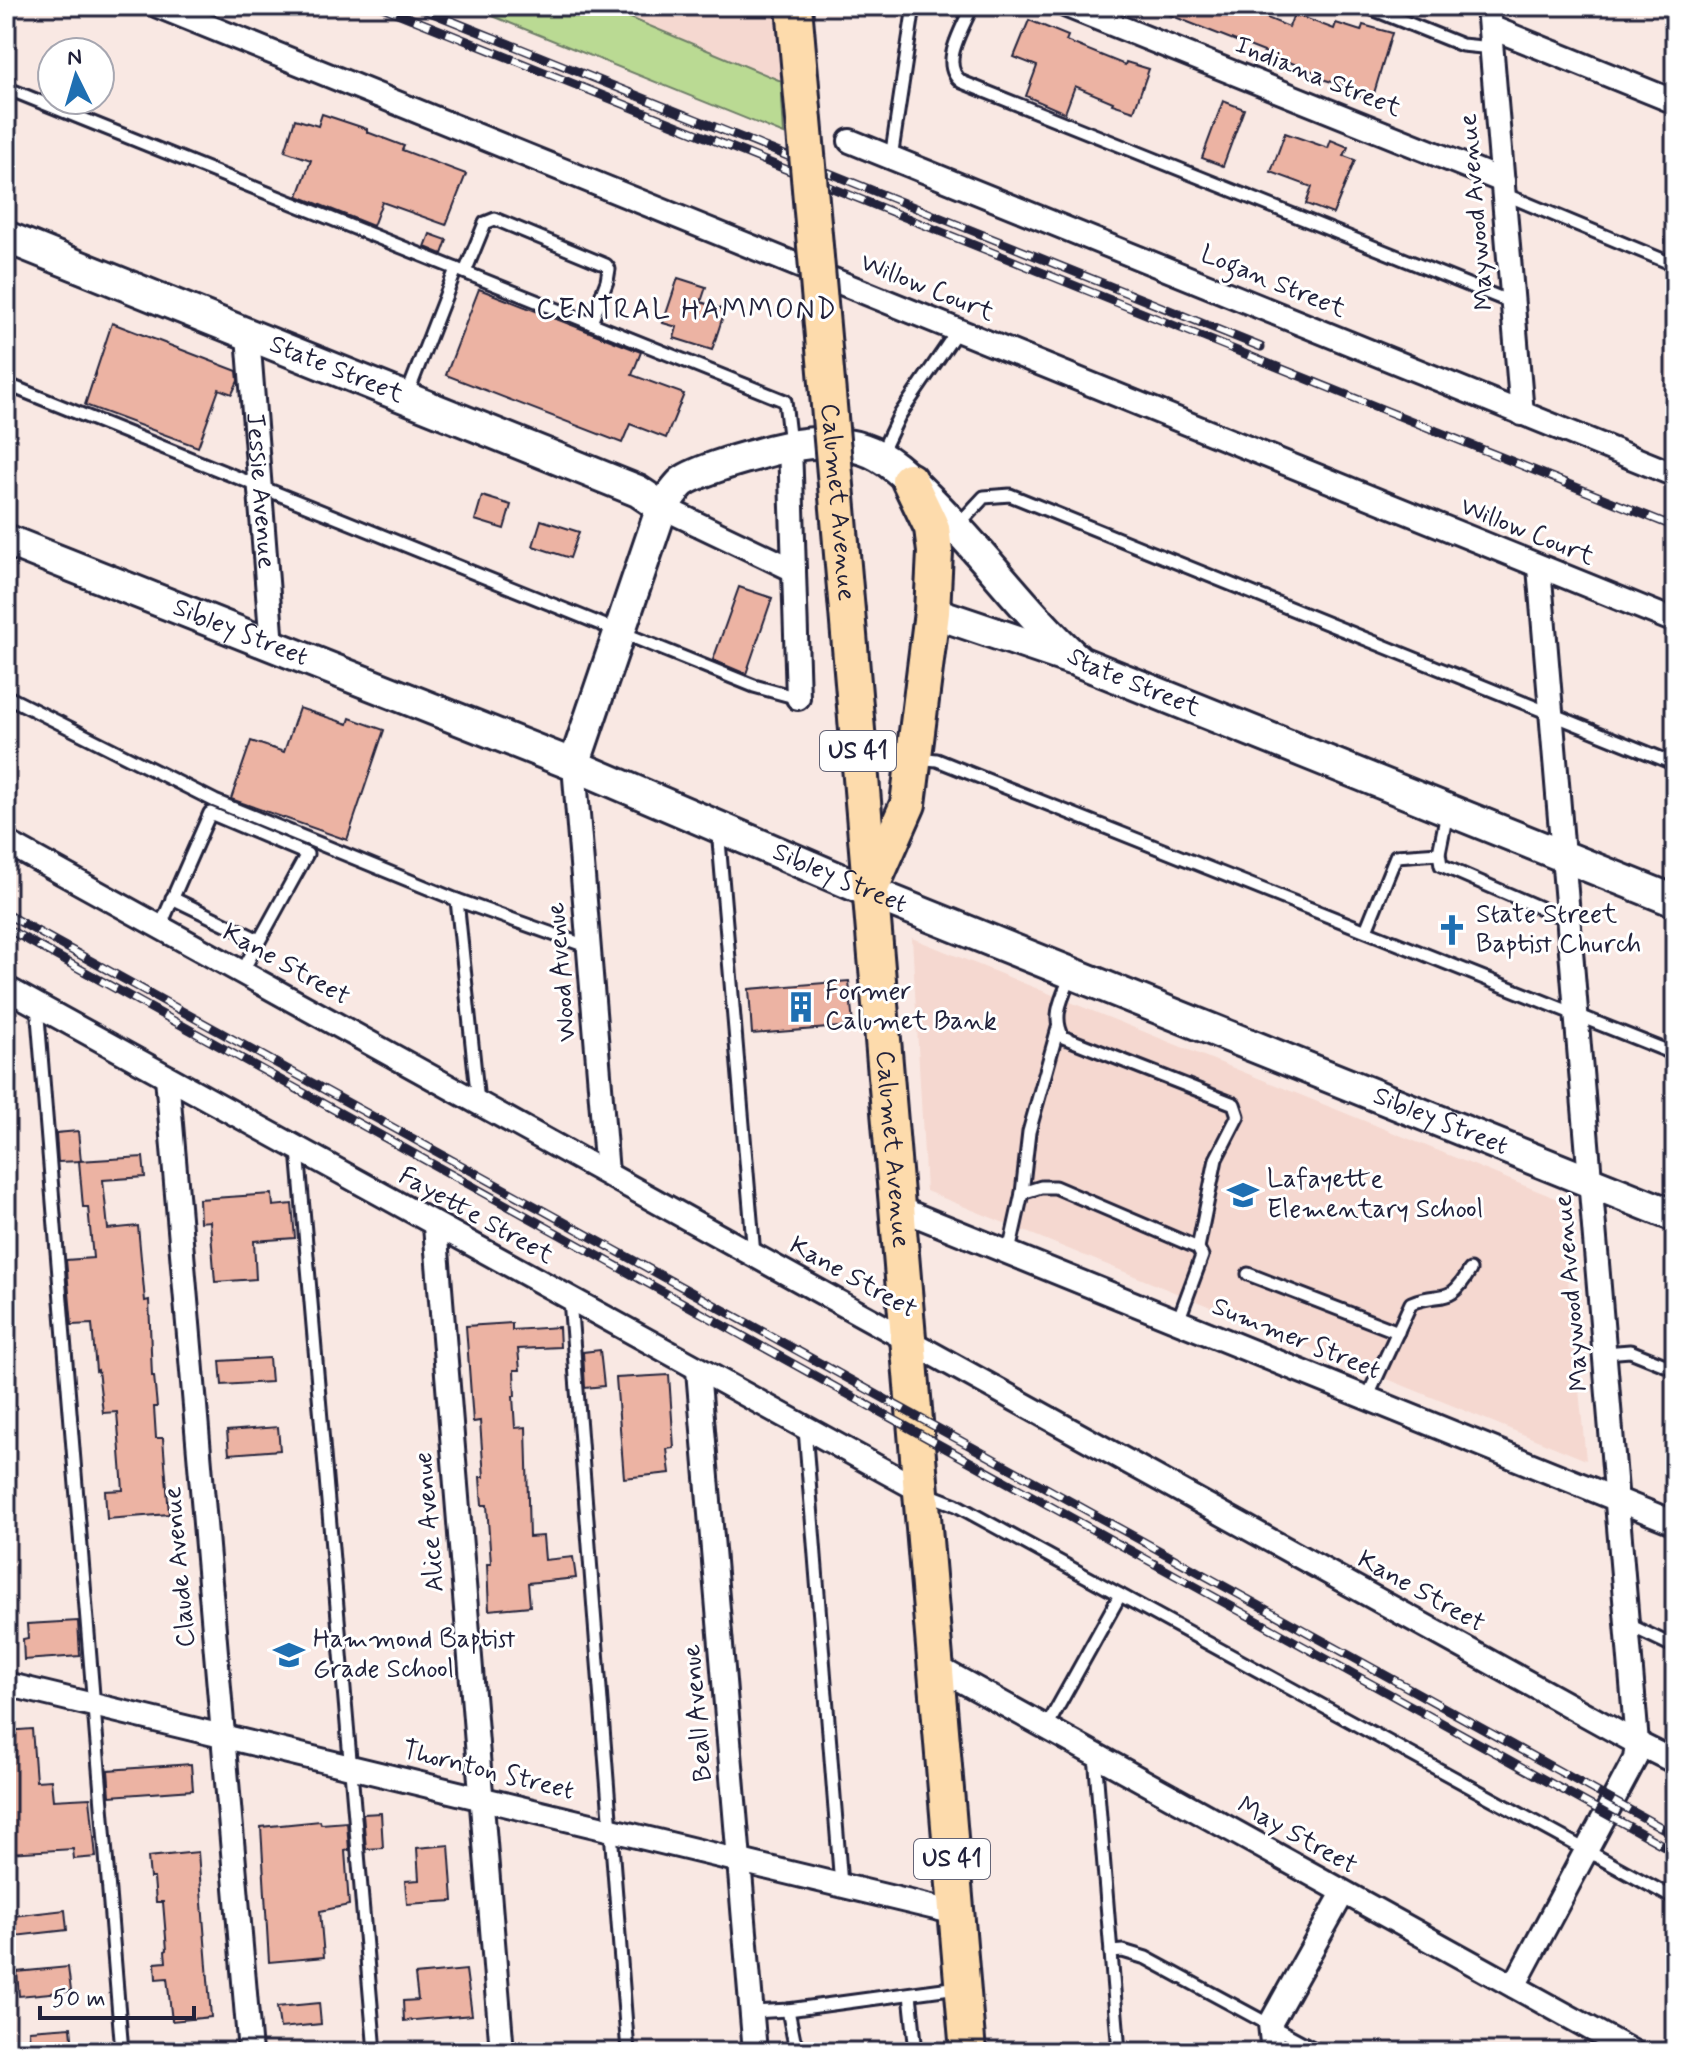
<svg xmlns="http://www.w3.org/2000/svg" width="1681" height="2058" font-family="Mynerve,sans-serif">
<style>
.built{fill:#f5d8d0}
.green{fill:#bada93;stroke:#6e7e67;stroke-width:2}
.building{fill:#ecb3a3;stroke:#22223b;stroke-width:2}
.lines{fill:none;stroke-linecap:round;stroke-linejoin:round}
.lane-casing{stroke:#22223b;stroke-width:17}
.street-casing{stroke:#22223b;stroke-width:28}
.secondary-casing{stroke:#22223b;stroke-width:36}
.primary-casing{stroke:#22223b;stroke-width:40}
.lane{stroke:#fff;stroke-width:11}
.street{stroke:#fff;stroke-width:22}
.secondary{stroke:#fff;stroke-width:30}
.primary{stroke:#fddbac;stroke-width:34}
.rail-casing{stroke:#22223b;stroke-width:9}
.rail{stroke:#fff;stroke-width:6;stroke-dasharray:18;stroke-linecap:butt}
.primary-bridge-casing{stroke:#22223b;stroke-width:40;stroke-linecap:butt}
.primary-bridge{stroke:#fddbac;stroke-width:34}
.labels{text-anchor:middle;dominant-baseline:central;stroke-width:6;stroke-linejoin:round;paint-order:stroke}
.shield{fill:#fff;stroke:#646476;stroke-width:2}
.shield-label{font-size:24px;font-weight:bold;fill:#22223b}
.street-label{font-size:26px;fill:#22223b;stroke:#fff}
.poi-label{font-size:26px;fill:#22223b;stroke:#fff;text-anchor:start}
.neighbourhood-label{font-size:28px;letter-spacing:2px;fill:#22223b;stroke:#fff}
</style>
<rect width="100%" height="100%" fill="#f9e8e3"/>
<filter id="ink" filterUnits="userSpaceOnUse"><feTurbulence type="fractalNoise" baseFrequency=".0125" numOctaves="2"/><feDisplacementMap in="SourceGraphic" scale="16" xChannelSelector="R" yChannelSelector="G"/><feConvolveMatrix kernelMatrix="1 2 1 2 8 2 1 2 1" color-interpolation-filters="sRGB"/></filter>
<g filter="url(#ink)">
<!-- built -->
<g class="built">
<polygon points="602,6 774,6 781,81"/>
<polygon points="912,938 1560,1200 1586,1460 926,1191"/>
</g>
<!-- green -->
<polygon class="green" points="468,6 602,6 781,81 784,134"/>
<!-- building -->
<g class="building">
<polygon points="1147,6 1238,6 1289,27 1294,14 1334,29 1336,23 1361,31 1363,25 1392,33 1372,100 1343,91 1345,86 1319,78 1320,74"/>
<polygon points="1029,20 1068,36 1066,41 1125,65 1126,62 1149,69 1134,111 1112,104 1113,102 1075,86 1065,113 1026,96 1037,66 1014,57"/>
<polygon points="1223,101 1244,109 1223,166 1202,158"/>
<polygon points="322,114 367,129 367,132 404,146 402,150 466,174 446,225 382,202 373,226 298,196 311,160 285,151 295,119 318,126"/>
<polygon points="1285,133 1328,148 1331,140 1348,147 1344,156 1355,160 1333,214 1306,204 1312,187 1271,172"/>
<polygon points="430,234 447,240 442,254 425,247"/>
<polygon points="678,278 706,287 701,302 725,310 712,350 674,338 677,327 663,323"/>
<polygon points="479,289 641,352 632,375 684,394 666,438 630,424 622,443 446,375"/>
<polygon points="112,323 237,371 238,381 232,394 219,389 198,447 85,405"/>
<polygon points="482,496 511,505 504,529 475,520"/>
<polygon points="541,520 579,532 570,558 533,546"/>
<polygon points="739,587 772,598 746,674 713,660"/>
<polygon points="299,708 348,724 350,718 384,730 347,840 231,799 251,741 284,752"/>
<polygon points="849,981 853,1026 752,1034 749,989"/>
<polygon points="78,1131 81,1161 58,1162 56,1133"/>
<polygon points="143,1157 145,1177 103,1180 108,1229 138,1226 145,1301 149,1300 152,1376 154,1376 157,1407 154,1407 156,1438 163,1438 169,1514 107,1519 105,1491 123,1490 117,1412 103,1413 98,1370 96,1371 92,1324 72,1325 66,1260 93,1258 88,1207 83,1207 79,1161"/>
<polygon points="272,1194 273,1206 292,1204 295,1238 254,1241 256,1279 215,1282 210,1221 200,1222 199,1199"/>
<polygon points="512,1323 512,1330 559,1327 560,1347 518,1349 520,1370 514,1370 515,1396 513,1396 515,1428 526,1427 529,1537 543,1536 545,1560 573,1557 576,1578 528,1583 530,1606 489,1610 487,1564 491,1564 487,1505 482,1505 480,1477 484,1477 480,1421 473,1422 466,1326"/>
<polygon points="600,1350 604,1386 585,1388 583,1352"/>
<polygon points="269,1358 271,1382 222,1385 220,1361"/>
<polygon points="669,1375 674,1448 667,1449 670,1473 624,1478 616,1378"/>
<polygon points="278,1427 280,1450 229,1454 227,1431"/>
<polygon points="78,1621 80,1656 24,1660 23,1639 28,1638 27,1624"/>
<polygon points="32,1729 36,1781 51,1780 53,1800 90,1798 96,1857 74,1859 73,1849 8,1853 6,1826 10,1826 6,1789 6,1731"/>
<polygon points="191,1764 193,1790 110,1796 108,1770"/>
<polygon points="381,1813 383,1848 366,1849 363,1814"/>
<polygon points="320,1821 321,1824 347,1822 349,1850 345,1851 349,1905 320,1911 324,1957 269,1962 261,1827"/>
<polygon points="449,1845 453,1901 407,1904 405,1881 419,1880 417,1848"/>
<polygon points="198,1852 211,2017 172,2021 167,1978 156,1979 155,1963 166,1962 165,1951 167,1950 163,1902 156,1902 154,1878 150,1878 148,1857"/>
<polygon points="65,1910 67,1930 15,1936 13,1916"/>
<polygon points="68,1967 71,1991 19,1996 17,1972"/>
<polygon points="466,1970 472,2015 404,2021 403,2001 418,2000 415,1975"/>
<polygon points="319,2003 321,2024 280,2028 277,2007"/>
<polygon points="71,2027 73,2049 30,2052 29,2030"/>
</g>
<g class="lines">
<defs>
<g id="lane">
<path d="M972 6C963 28 938 65 962 82L1513 303"/>
<polyline points="1365,6 1462,45 1492,48"/>
<polyline points="6,88 785,401 790,444"/>
<polyline points="891,158 914,6"/>
<polyline points="1504,194 1675,265"/>
<polyline points="465,272 485,223 495,219 606,265 609,269 607,281 591,323"/>
<polyline points="6,384 754,686 798,698"/>
<polyline points="407,395 456,269"/>
<polyline points="880,456 899,416 957,331"/>
<polyline points="957,526 984,497 1010,495 1675,764"/>
<polyline points="6,696 215,801 457,900 589,947"/>
<polyline points="916,758 937,760 1675,1054"/>
<polyline points="1447,813 1439,853 1441,865 1568,920"/>
<polyline points="718,829 754,1255"/>
<polyline points="172,898 259,940"/>
<polyline points="457,900 478,1102"/>
<polyline points="160,927 210,813 307,854 242,972"/>
<polyline points="1366,930 1396,856 1439,853"/>
<path d="M1071 976C1063 996 1051 1016 1063 1037L1234 1104 1238 1116 1216 1159 1198 1248 1202 1256 1178 1321"/>
<polyline points="37,1005 122,2052"/>
<polyline points="298,1150 375,2052"/>
<polyline points="1022,1193 1029,1132 1058,1028"/>
<polyline points="1009,1252 1022,1193 1041,1187 1055,1187 1198,1248"/>
<polyline points="1248,1274 1398,1332"/>
<polyline points="570,1299 628,2052"/>
<polyline points="1605,1353 1630,1351 1675,1369"/>
<path d="M1367 1398 1411 1303C1443 1290 1448 1308 1470 1270"/>
<polyline points="805,1429 841,1885"/>
<polyline points="925,1493 956,1505 1675,1899"/>
<polyline points="1627,1624 1675,1647"/>
<polyline points="1046,1728 1120,1595"/>
<polyline points="1095,1755 1119,2052"/>
<polyline points="1111,1952 1123,1951 1146,1958 1320,2052"/>
<polyline points="910,1994 916,2052"/>
<polyline points="788,2010 794,2040 803,2052"/>
<polyline points="752,2012 788,2010 958,1987"/>
</g>
<g id="street">
<polyline points="158,6 1675,621"/>
<polyline points="1067,6 1503,181"/>
<polyline points="1488,6 1522,414"/>
<polyline points="1490,27 1675,102"/>
<polyline points="850,141 1675,475"/>
<path id="s1" d="M248 335 272 646"/>
<polyline points="790,444 798,698"/>
<polyline points="662,507 794,570"/>
<polyline points="574,765 607,1173"/>
<polyline points="6,842 1637,1743 1675,1762"/>
<polyline points="6,988 921,1491"/>
<polyline points="167,1077 250,2052"/>
<polyline points="896,1207 1675,1523"/>
<polyline points="435,1226 502,2052"/>
<polyline points="698,1370 755,2052"/>
<polyline points="935,1666 1633,2052"/>
<polyline points="6,1684 956,1913"/>
<polyline points="1514,1986 1635,1759 1637,1743 1539,567"/>
<polyline points="1273,2052 1270,2024 1343,1893"/>
</g>
<g id="secondary">
<path id="s2" d="M6 237 638 491 662 507"/>
<path id="s3" d="M6 540 574 765 870 892 1675 1216"/>
<polyline points="932,612 1071,659"/>
<path id="s4" d="M574 765 662 507C668 500 674 490 681 483 692 473 739 459 755 455 791 444 826 437 863 449 888 457 908 478 926 496 981 549 1024 612 1080 662L1675 901"/>
</g>
<g id="primary">
<path id="s5" d="M847 611 968 2052"/>
<polyline points="871,888 908,804 932,612 935,552 932,528 909,480"/>
</g>
</defs>
<!-- lane casing -->
<use href="#lane" class="lane-casing"/>
<!-- street casing -->
<use href="#street" class="street-casing"/>
<!-- secondary casing -->
<use href="#secondary" class="secondary-casing"/>
<!-- primary casing -->
<use href="#primary" class="primary-casing"/>
<!-- lane -->
<use href="#lane" class="lane"/>
<!-- street -->
<use href="#street" class="street"/>
<!-- secondary -->
<use href="#secondary" class="secondary"/>
<!-- primary -->
<use href="#primary" class="primary"/>
<defs>
<g id="rail">
<polyline points="380,6 1675,527"/>
<polyline points="415,6 1261,347"/>
<polyline points="6,914 1675,1835"/>
<polyline points="6,928 1675,1852"/>
</g>
</defs>
<!-- rail casing -->
<use href="#rail" class="rail-casing"/>
<!-- rail -->
<use href="#rail" class="rail"/>
<defs>
<g id="primary-bridge">
<path id="s6" d="M794 6 847 611"/>
</g>
</defs>
<!-- primary-bridge casing -->
<use href="#primary-bridge" class="primary-bridge-casing"/>
<!-- primary-bridge -->
<use href="#primary-bridge" class="primary-bridge"/>
</g>
</g>
<!-- icons -->
<defs>
<symbol id="church-bare" viewBox="-9 -9 18 18"><path d="M-1.2-6h2.4v3.5h3.3v2.4h-3.3V6h-2.4V-.1h-3.3v-2.4h3.3Z" fill="#1f6fb2" stroke="#fff" stroke-width="2.5" paint-order="stroke"/></symbol>
<symbol id="building-bare" viewBox="-9 -9 18 18"><path d="M-4-6H4V6H1V3H-1V6H-4ZM-2.5-4.3h1.7v1.8h-1.7ZM.8-4.3h1.7v1.8H.8ZM-2.5-1h1.7V.8h-1.7ZM.8-1h1.7V.8H.8Z" fill="#1f6fb2" stroke="#fff" stroke-width="2.5" paint-order="stroke"/></symbol>
<symbol id="school-bare" viewBox="-9 -9 18 18"><path d="M0-5L7-2L0 1L-7-2ZM-4 1L0 2.5L4 1V4Q0 6-4 4Z" fill="#1f6fb2" stroke="#fff" stroke-width="2.5" paint-order="stroke"/></symbol>
</defs>
<g fill-rule="evenodd">
<use href="#church-bare" x="1430" y="908" width="44" height="44"/>
<use href="#building-bare" x="779" y="985" width="44" height="44"/>
<use href="#school-bare" x="1221" y="1173" width="44" height="44"/>
<use href="#school-bare" x="267" y="1633" width="44" height="44"/>
</g>
<g class="labels">
<!-- shield labels -->
<g class="shield">
<rect x="820" y="731" width="76" height="40" rx="6"/>
<rect x="914" y="1839" width="76" height="40" rx="6"/>
</g>
<g class="shield-label">
<text x="858" y="751">US 41</text>
<text x="952" y="1859">US 41</text>
</g>
<!-- street labels -->
<g class="street-label">
<text transform="translate(1318 77) rotate(22)">Indiana Street</text>
<text transform="translate(1477 212) rotate(-95)">Maywood Avenue</text>
<text transform="translate(1273 282) rotate(22)">Logan Street</text>
<text transform="translate(927 288) rotate(22)">Willow Court</text>
<text stroke="none"><textPath href="#s2" startOffset="356">State Street</textPath></text>
<text stroke="none"><textPath href="#s1" startOffset="156">Jessie Avenue</textPath></text>
<text stroke="none"><textPath href="#s6" startOffset="498">Calumet Avenue</textPath></text>
<text transform="translate(1527 532) rotate(22)">Willow Court</text>
<text stroke="none"><textPath href="#s3" startOffset="252">Sibley Street</textPath></text>
<text stroke="none"><textPath href="#s4" startOffset="856">State Street</textPath></text>
<text stroke="none"><textPath href="#s3" startOffset="900">Sibley Street</textPath></text>
<text transform="translate(286 965) rotate(29)">Kane Street</text>
<text transform="translate(562 972) rotate(-95)">Wood Avenue</text>
<text stroke="none"><textPath href="#s3" startOffset="1548">Sibley Street</textPath></text>
<text stroke="none"><textPath href="#s5" startOffset="540">Calumet Avenue</textPath></text>
<text transform="translate(476 1216) rotate(29)">Fayette Street</text>
<text transform="translate(853 1278) rotate(29)">Kane Street</text>
<text transform="translate(1572 1293) rotate(-95)">Maywood Avenue</text>
<text transform="translate(1296 1339) rotate(22)">Summer Street</text>
<text transform="translate(430 1522) rotate(-95)">Alice Avenue</text>
<text transform="translate(180 1567) rotate(-95)">Claude Avenue</text>
<text transform="translate(1421 1592) rotate(29)">Kane Street</text>
<text transform="translate(698 1713) rotate(-95)">Beall Avenue</text>
<text transform="translate(488 1771) rotate(14)">Thornton Street</text>
<text transform="translate(1297 1836) rotate(29)">May Street</text>
</g>
<!-- poi labels -->
<g class="poi-label">
<text x="1476" y="915">State Street<tspan x="1476" dy="30">Baptist Church</tspan></text>
<text x="825" y="992">Former<tspan x="825" dy="30">Calumet Bank</tspan></text>
<text x="1267" y="1180">Lafayette<tspan x="1267" dy="30">Elementary School</tspan></text>
<text x="313" y="1640">Hammond Baptist<tspan x="313" dy="30">Grade School</tspan></text>
</g>
<!-- neighbourhood labels -->
<g class="neighbourhood-label">
<text x="687" y="310">CENTRAL HAMMOND</text>
</g>
</g>
<!-- margin -->
<rect width="1681" height="2058" fill="none" stroke="#fff" stroke-width="32"/>
<rect x="16" y="16" width="1649" height="2026" fill="none" stroke="#22223b" stroke-width="3" filter="url(#ink)"/>
<!-- north arrow -->
<g transform="translate(76 76) rotate(355)"><circle r="38" fill="#ffffff" stroke="#a7a7b1" stroke-width="2"/>
<path d="M0-6L14 30L0 20L-14 30Z" fill="#1f6fb2"/>
<text y="-12" font-size="22" font-weight="bold" text-anchor="middle" fill="#22223b">N</text>
</g>
<!-- scale -->
<path d="M40 2006v12h154v-12" fill="none" stroke="#22223b" stroke-width="4"/>
<text x="52" y="2006" font-size="24" fill="#22223b" stroke="#ffffff" stroke-width="6" paint-order="stroke">50 m</text>
</svg>
